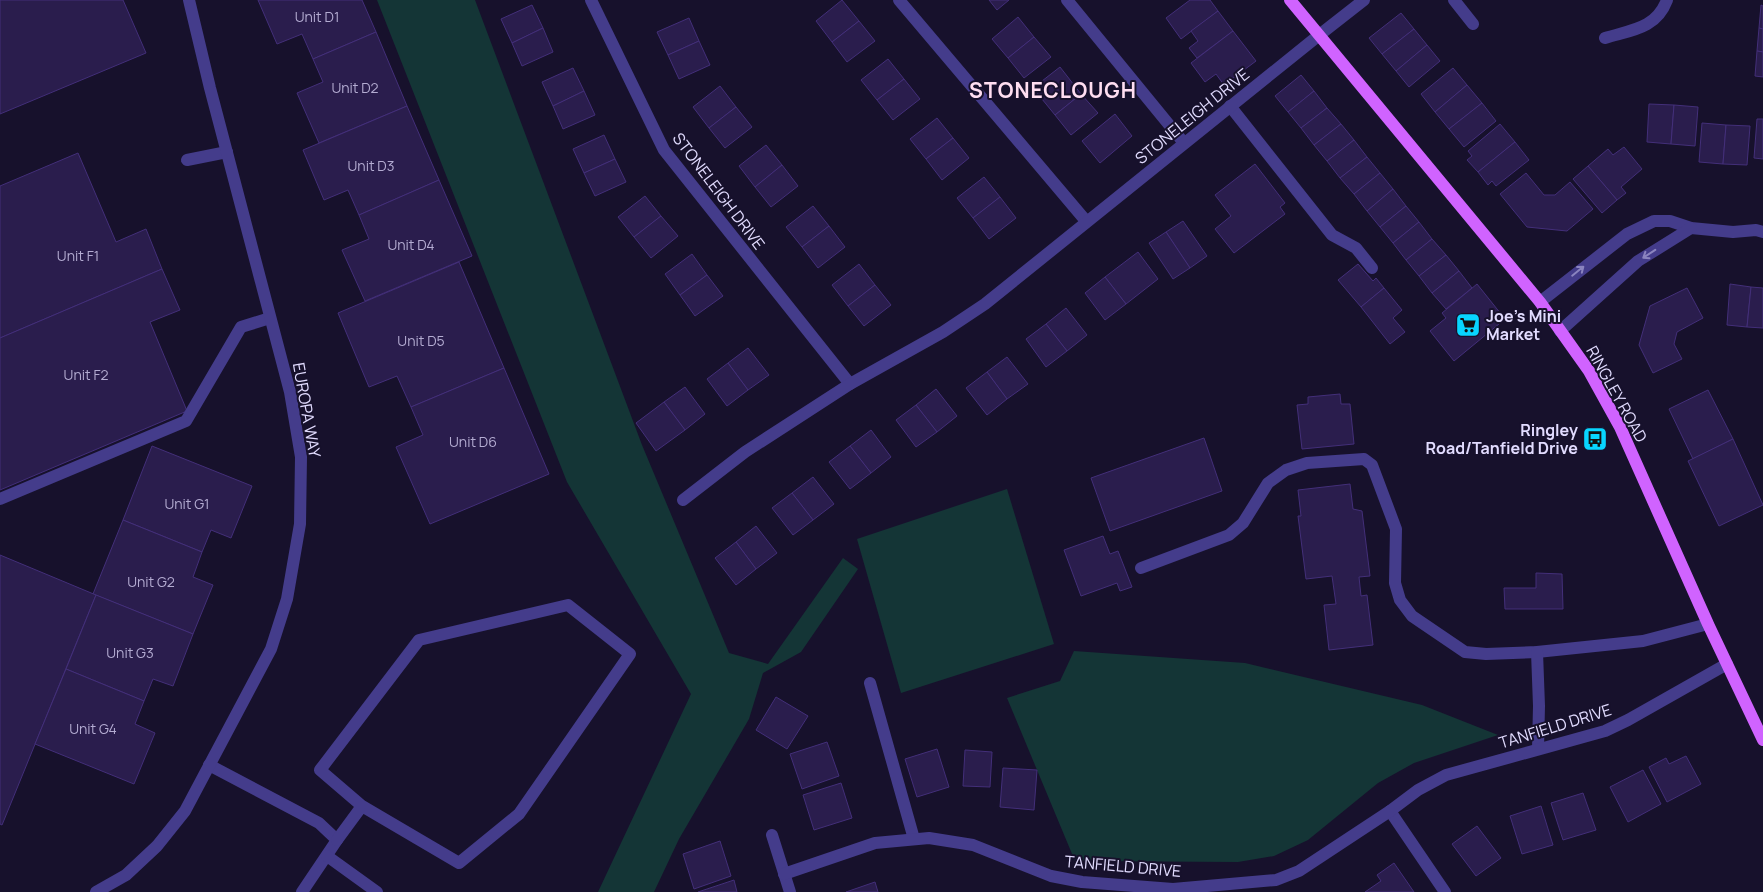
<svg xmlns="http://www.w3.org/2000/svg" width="1763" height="892" font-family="Manrope,sans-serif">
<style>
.green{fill:#143536}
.building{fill:#2a1d4d;stroke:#432f79}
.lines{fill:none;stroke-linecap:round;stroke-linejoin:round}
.service{stroke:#443c8b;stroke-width:12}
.minor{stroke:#443c8b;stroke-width:12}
.primary{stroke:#d063ff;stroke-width:12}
.oneway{stroke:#8b84bf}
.labels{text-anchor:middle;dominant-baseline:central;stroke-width:4;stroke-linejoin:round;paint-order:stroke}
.number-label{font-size:14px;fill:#b4acd2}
.street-label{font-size:16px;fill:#e2dcff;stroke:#17112c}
.poi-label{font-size:16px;font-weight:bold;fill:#e2dcff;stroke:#17112c;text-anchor:start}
.district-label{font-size:21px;font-weight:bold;letter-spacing:1px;fill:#ffdef1;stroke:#17112c}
</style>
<rect width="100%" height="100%" fill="#17112c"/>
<!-- green -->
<g class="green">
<polygon points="377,0 475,0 642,445 729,653 768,664 843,558 858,569 801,652 763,673 749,719 679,839 654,892 598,892 691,694 567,482"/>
<polygon points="1007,489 1054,644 901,693 857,539"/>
<polygon points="1074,651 1245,663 1422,705 1498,735 1414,763 1378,783 1308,840 1274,856 1238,862 1075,861 1007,698 1060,681"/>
</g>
<!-- building -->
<g class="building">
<polygon points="0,0 123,0 146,53 0,114"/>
<polygon points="258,0 362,0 376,32 313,59 302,34 277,44"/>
<polygon points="842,0 859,21 832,42 816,21"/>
<polygon points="989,0 1009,0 997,10"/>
<polygon points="1190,0 1210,0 1218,11 1181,39 1166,18"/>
<polygon points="532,5 543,28 512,43 501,19"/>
<polygon points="1761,5 1763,6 1763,29 1759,28"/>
<polygon points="1218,11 1233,31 1197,58 1189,48 1198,41 1191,31"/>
<polygon points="1401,13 1414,29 1382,54 1369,38"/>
<polygon points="1018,17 1034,37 1008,58 992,39"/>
<polygon points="689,18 699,41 668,55 657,32"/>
<polygon points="859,21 875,41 847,62 832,42"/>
<polygon points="543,28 553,52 522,66 512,43"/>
<polygon points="1759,28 1763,29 1763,52 1757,51"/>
<polygon points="1414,29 1427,45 1396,71 1382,54"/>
<polygon points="1233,31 1256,61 1224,85 1216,74 1205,82 1191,63"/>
<polygon points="376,32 407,106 319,143 297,93 323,82 313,59"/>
<polygon points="1034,37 1051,57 1024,78 1008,58"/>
<polygon points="699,41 710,65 679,79 668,55"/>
<polygon points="1427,45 1440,61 1409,87 1396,71"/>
<polygon points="1757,51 1763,52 1763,77 1755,76"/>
<polygon points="888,59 904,79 877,100 861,80"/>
<polygon points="1060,67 1081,94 1055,115 1033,88"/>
<polygon points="573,68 584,91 553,106 542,82"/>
<polygon points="1453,68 1467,85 1435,112 1421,94"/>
<polygon points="1301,75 1314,91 1288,112 1275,96"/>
<polygon points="904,79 920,99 893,120 877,100"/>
<polygon points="1467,85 1482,103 1449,129 1435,112"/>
<polygon points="720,86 736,107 709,128 693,107"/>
<polygon points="584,91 595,115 563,129 553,106"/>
<polygon points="1314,91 1327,108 1301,128 1288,112"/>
<polygon points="1081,94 1098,113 1071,135 1055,115"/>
<polygon points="1482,103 1496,121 1464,147 1449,129"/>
<polygon points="1649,104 1674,105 1671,144 1647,142"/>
<polygon points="1674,105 1698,107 1695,146 1671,144"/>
<polygon points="407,106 439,180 359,215 348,190 324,200 303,150"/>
<polygon points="736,107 752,127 725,148 709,128"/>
<polygon points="1327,108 1341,124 1314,145 1301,128"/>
<polygon points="1115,114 1132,136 1100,163 1082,141"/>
<polygon points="937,118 953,138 926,159 910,139"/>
<polygon points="1757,119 1763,119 1763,159 1754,158"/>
<polygon points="1702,123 1726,125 1723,164 1699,162"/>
<polygon points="1341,124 1354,140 1327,161 1314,145"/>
<polygon points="1500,124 1515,142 1478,172 1467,160 1472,156 1468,151"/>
<polygon points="1726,125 1750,126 1747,165 1723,164"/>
<polygon points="604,135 615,159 584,173 573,149"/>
<polygon points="953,138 969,158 942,180 926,159"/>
<polygon points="1354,140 1367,157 1340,178 1327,161"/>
<polygon points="1515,142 1529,160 1496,186 1492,181 1488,185 1478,172"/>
<polygon points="766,145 782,165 755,187 739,166"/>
<polygon points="1624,147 1642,169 1621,187 1626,193 1617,200 1588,166 1608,149 1613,155"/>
<polygon points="78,153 116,242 146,229 162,269 0,338 0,186"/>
<polygon points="1367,157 1380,173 1354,194 1340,178"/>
<polygon points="615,159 626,182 595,196 584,173"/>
<polygon points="1255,164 1285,203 1280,207 1285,214 1234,253 1215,229 1231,216 1215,195"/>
<polygon points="782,165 798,186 771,207 755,187"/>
<polygon points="1588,166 1617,200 1602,213 1573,179"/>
<polygon points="1380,173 1393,189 1367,211 1354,194"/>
<polygon points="1526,173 1544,195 1555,195 1570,182 1593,209 1567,231 1527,227 1500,194"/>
<polygon points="984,177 1000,197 973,218 957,198"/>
<polygon points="439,180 472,256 365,301 342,250 369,239 359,215"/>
<polygon points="1393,189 1406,206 1380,227 1367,211"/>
<polygon points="645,196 661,216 634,237 618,217"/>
<polygon points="1000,197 1016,218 989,239 973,218"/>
<polygon points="813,206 829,226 802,247 786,227"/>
<polygon points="1406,206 1419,222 1393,243 1380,227"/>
<polygon points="661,216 678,236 651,258 634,237"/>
<polygon points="1183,221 1207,256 1190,268 1166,232"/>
<polygon points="1419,222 1432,239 1406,260 1393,243"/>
<polygon points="829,226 845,247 818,268 802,247"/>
<polygon points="1166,232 1190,268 1173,279 1149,243"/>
<polygon points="1432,239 1446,255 1419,276 1406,260"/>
<polygon points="1138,252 1158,279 1126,304 1105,277"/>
<polygon points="692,254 707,275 680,295 665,274"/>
<polygon points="1446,255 1459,271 1432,293 1419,276"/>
<polygon points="459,262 504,368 411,407 397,376 369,387 338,313"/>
<polygon points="859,264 875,285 848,306 832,285"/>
<polygon points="1358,264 1373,281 1376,278 1384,288 1361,307 1338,280"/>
<polygon points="162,269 180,310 150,322 187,411 0,490 0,338"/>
<polygon points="1459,271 1472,288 1446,309 1432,293"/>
<polygon points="707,275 723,296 695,316 680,295"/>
<polygon points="1105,277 1126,304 1105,320 1085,293"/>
<polygon points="1477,284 1505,319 1454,361 1430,331 1446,318 1442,313"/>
<polygon points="1730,284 1751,287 1747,327 1727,325"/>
<polygon points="875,285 891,305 864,326 848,306"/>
<polygon points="1751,287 1763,288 1763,328 1747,327"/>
<polygon points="1384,288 1402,310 1393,318 1405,332 1390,344 1361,307"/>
<polygon points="1687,288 1703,318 1677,332 1674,344 1682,359 1653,373 1639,345 1650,306"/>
<polygon points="1066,308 1087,335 1067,351 1046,324"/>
<polygon points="1046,324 1067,351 1046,367 1026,339"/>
<polygon points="748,348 769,375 748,390 728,363"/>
<polygon points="1007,357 1028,384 1007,399 987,372"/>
<polygon points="728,363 748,390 727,406 707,379"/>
<polygon points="504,368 549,474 430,524 396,447 423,435 411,407"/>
<polygon points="987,372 1007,399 987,415 966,388"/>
<polygon points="685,387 705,414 685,430 664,402"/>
<polygon points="936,389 957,416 937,432 916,405"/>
<polygon points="1708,390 1733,439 1693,459 1669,409"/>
<polygon points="1340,394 1341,404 1350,404 1354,444 1302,449 1297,405 1308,404 1308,397"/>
<polygon points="664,402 685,430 656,451 636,423"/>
<polygon points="916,405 937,432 916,447 896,420"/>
<polygon points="871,430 891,457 871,473 850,446"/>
<polygon points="1204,438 1222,491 1110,531 1091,478"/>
<polygon points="1733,439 1763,505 1719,526 1688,461"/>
<polygon points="152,446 252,486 231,538 211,530 202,552 123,520"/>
<polygon points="850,446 871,473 850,489 829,462"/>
<polygon points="813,477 834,504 813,520 792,493"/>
<polygon points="1350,484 1353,509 1362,511 1370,576 1359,577 1361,596 1367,595 1373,645 1329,650 1324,605 1336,604 1332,576 1306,579 1298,516 1301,516 1298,490"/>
<polygon points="792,493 813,520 793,535 772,508"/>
<polygon points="123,520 202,552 193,577 213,585 193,634 93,594"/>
<polygon points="756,526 777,553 756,569 736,542"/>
<polygon points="1103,536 1110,554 1118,551 1132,587 1120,591 1117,583 1081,596 1064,550"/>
<polygon points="736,542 756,569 736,585 715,558"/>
<polygon points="0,555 96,595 2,825 0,824"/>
<polygon points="1536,573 1562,574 1563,609 1505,609 1504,588 1536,588"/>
<polygon points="96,595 193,634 173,686 153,679 144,701 66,669"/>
<polygon points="66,669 144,701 135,724 155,733 134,784 35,744"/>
<polygon points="776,697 808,716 787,749 756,730"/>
<polygon points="827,742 839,776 802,789 790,754"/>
<polygon points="937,749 949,787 917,797 905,759"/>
<polygon points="965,750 992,752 990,787 963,786"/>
<polygon points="1686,756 1701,784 1667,802 1649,767 1666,758 1669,764"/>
<polygon points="1003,768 1037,770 1034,810 1000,807"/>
<polygon points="1643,770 1661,804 1628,822 1610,787"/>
<polygon points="841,783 852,818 814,830 803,795"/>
<polygon points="1583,793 1596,830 1563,840 1551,803"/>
<polygon points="1541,806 1553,845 1522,854 1510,816"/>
<polygon points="1477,826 1501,858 1476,876 1452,844"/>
<polygon points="720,841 731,876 694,889 683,854"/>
<polygon points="1394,863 1414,892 1365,892 1381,881 1377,875"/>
<polygon points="734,880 737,892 698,892"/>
<polygon points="875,882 878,892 846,892"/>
</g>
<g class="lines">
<!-- service -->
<g class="service">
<polyline points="1067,0 1184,143"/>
<polyline points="1454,0 1473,24"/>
<polyline points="1318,36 1364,0"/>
<path d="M1605 38C1631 30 1656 29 1667 0"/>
<polyline points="1230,106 1332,235 1356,248 1372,268"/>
<polyline points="187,160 227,152"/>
<polyline points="0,499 186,421 241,327 270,318"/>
<polyline points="870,683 914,839"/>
<polyline points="209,765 319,823 337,840 302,892"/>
<polyline points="337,840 362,806 459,863 519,814 630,654 568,605 419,640 320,770 362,806"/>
<polyline points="327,856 377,892"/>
</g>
<!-- minor -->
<g class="minor">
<polyline points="591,0 664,150 850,384"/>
<polyline points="899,0 1086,221"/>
<polyline points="1540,302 1627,234 1654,221 1670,221 1691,228 1733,232 1756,230 1763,232"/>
<polyline points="1560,331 1638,261 1691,228"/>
<polyline points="683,500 745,452 850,384 943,332 985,304 1318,36"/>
<polyline points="1141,568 1229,535 1243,523 1268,483 1286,470 1307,463 1364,459 1372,465 1396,529 1395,583 1400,600 1412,616 1465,652 1486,654 1537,652 1643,641 1708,624"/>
<polyline points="1537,652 1539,706 1538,749"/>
<polyline points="1390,811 1445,892"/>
<polyline points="772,835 790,892"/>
<polyline points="784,874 875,843 929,838 973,845 1051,876 1082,882 1173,889 1276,880 1299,871 1390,811 1418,790 1446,775 1605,731 1628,720 1727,664"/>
<polyline points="96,892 126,875 157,846 185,811 271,649 287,599 300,524 301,457 290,392 210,88 189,0"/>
</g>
<!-- primary -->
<polyline class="primary" points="1290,0 1540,302 1589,371 1620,427 1708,624 1763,740"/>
</g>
<!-- one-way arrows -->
<defs><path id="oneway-shaft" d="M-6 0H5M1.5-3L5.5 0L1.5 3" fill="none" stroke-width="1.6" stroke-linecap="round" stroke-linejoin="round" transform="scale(1.25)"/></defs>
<g class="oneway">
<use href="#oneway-shaft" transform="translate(1649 254) rotate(147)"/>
<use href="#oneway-shaft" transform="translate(1578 271) rotate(-39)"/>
</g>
<!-- icons -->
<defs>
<symbol id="supermarket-square" viewBox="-11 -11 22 22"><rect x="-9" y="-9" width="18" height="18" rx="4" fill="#08d5ff" stroke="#17112c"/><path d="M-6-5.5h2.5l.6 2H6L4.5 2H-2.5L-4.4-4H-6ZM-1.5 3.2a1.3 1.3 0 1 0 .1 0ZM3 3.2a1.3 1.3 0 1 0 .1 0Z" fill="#111"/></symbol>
<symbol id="bus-square" viewBox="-11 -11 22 22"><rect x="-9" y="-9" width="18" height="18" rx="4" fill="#08d5ff" stroke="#17112c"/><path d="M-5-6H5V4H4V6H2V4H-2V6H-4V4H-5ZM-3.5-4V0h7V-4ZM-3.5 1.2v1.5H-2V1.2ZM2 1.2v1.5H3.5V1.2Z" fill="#111"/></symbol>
</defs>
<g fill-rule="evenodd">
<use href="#supermarket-square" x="1454" y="311" width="28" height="28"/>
<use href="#bus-square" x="1581" y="425" width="28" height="28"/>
</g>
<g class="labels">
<!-- number labels -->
<g class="number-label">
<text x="317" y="16">Unit D1</text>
<text x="355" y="87">Unit D2</text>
<text x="371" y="165">Unit D3</text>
<text x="411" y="244">Unit D4</text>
<text x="78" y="255">Unit F1</text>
<text x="421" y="340">Unit D5</text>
<text x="86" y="374">Unit F2</text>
<text x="473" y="441">Unit D6</text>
<text x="187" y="503">Unit G1</text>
<text x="151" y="581">Unit G2</text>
<text x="130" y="652">Unit G3</text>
<text x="93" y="728">Unit G4</text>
</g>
<!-- street labels -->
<g class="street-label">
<text transform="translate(1192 116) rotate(-39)">STONELEIGH DRIVE</text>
<text transform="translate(719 191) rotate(53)">STONELEIGH DRIVE</text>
<text transform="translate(1617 394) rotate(61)">RINGLEY ROAD</text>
<text transform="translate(307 410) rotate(80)">EUROPA WAY</text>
<text transform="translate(1555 726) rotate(-17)">TANFIELD DRIVE</text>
<text transform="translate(1123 866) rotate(5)">TANFIELD DRIVE</text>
</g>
<!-- poi labels -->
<g class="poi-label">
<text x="1486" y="316">Joe's Mini<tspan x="1486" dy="18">Market</tspan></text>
<text x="1578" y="430" text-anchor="end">Ringley<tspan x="1578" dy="18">Road/Tanfield Drive</tspan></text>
</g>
<!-- district labels -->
<g class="district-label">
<text x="1053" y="90">STONECLOUGH</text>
</g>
</g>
</svg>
